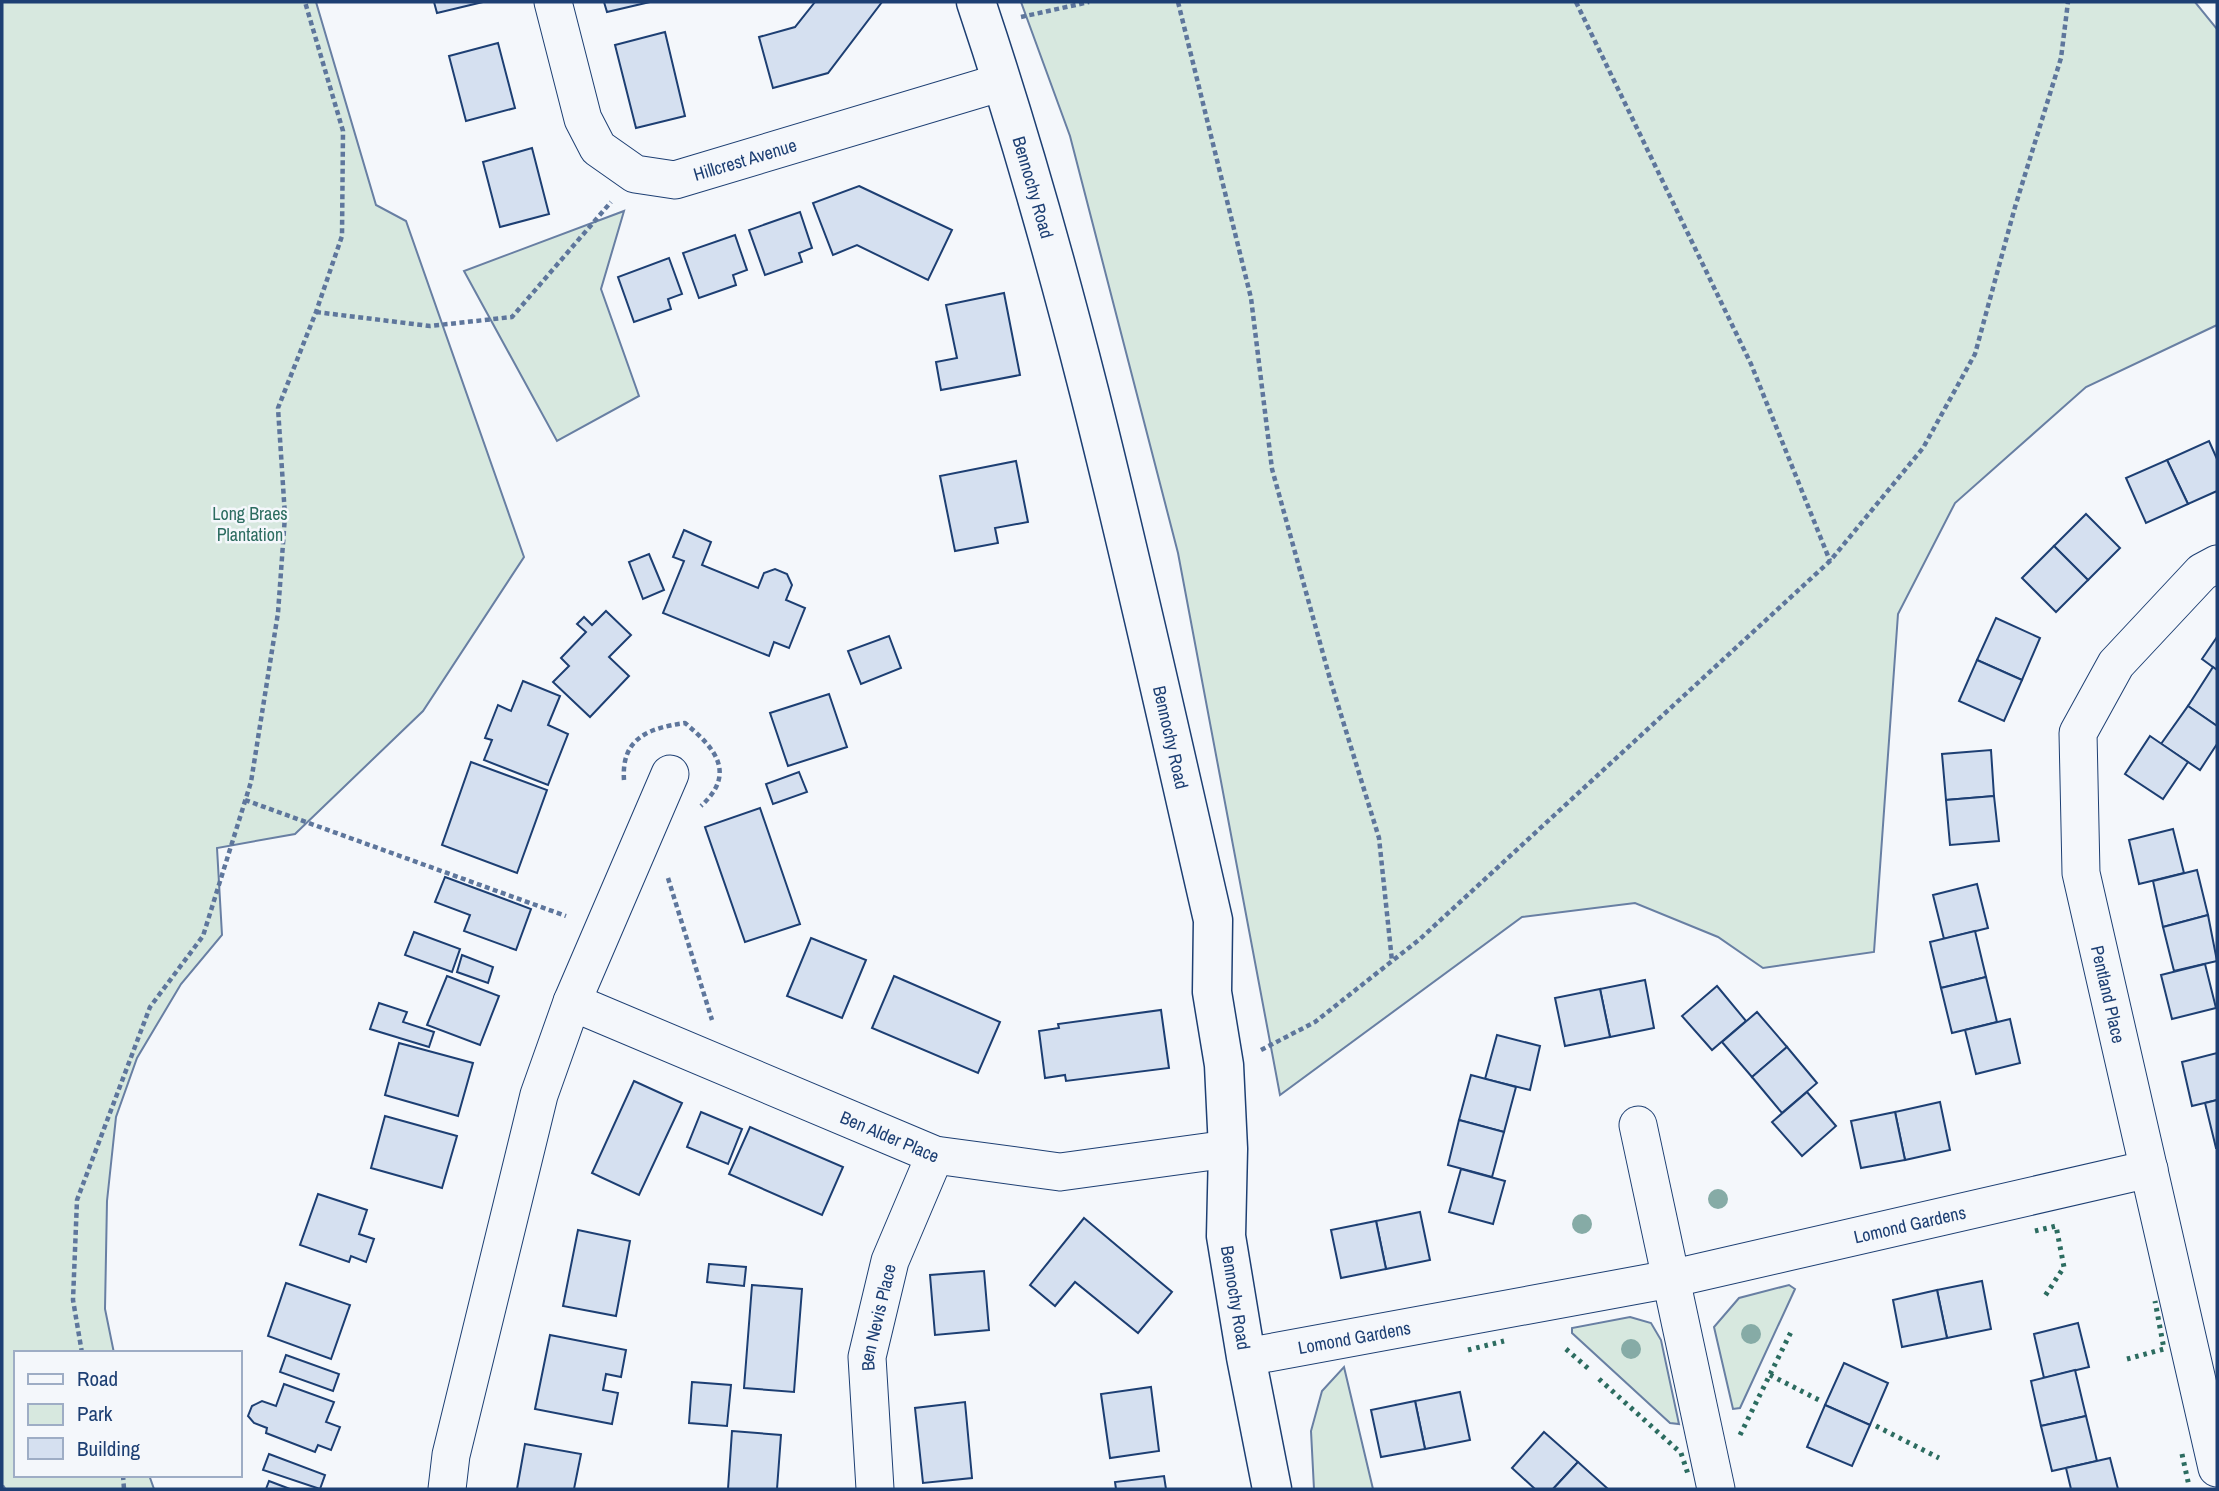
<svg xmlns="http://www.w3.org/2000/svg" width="2219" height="1491" font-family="'Archivo Narrow',sans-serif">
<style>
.green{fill:#d7e8df;stroke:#687fa3;stroke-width:2}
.building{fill:#d5e0f0;stroke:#1d3f73;stroke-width:2}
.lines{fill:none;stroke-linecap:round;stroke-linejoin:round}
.minor-casing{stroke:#1d3f73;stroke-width:39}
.tertiary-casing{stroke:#1d3f73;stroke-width:41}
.path{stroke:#5e769c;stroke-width:4.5;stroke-dasharray:5 3.5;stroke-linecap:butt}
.minor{stroke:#f4f7fb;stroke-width:37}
.tertiary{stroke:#f4f7fb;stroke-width:38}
.hedge{stroke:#2c6c60;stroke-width:5;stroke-dasharray:3.5 5;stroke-linecap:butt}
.tree{fill:#86aba6}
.labels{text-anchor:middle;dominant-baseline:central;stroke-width:5;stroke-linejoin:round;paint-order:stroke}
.street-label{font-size:18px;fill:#1d3f73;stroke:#f4f7fb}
.park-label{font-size:18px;fill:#2c6c60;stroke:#f4f7fb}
</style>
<rect width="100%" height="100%" fill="#f4f7fb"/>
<!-- green -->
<g class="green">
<polygon points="2,2 316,2 376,205 406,221 524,557 423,711 295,834 217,848 222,935 181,984 137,1058 116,1117 107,1201 105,1309 114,1353 16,1353 16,1475 149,1475 154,1489 2,1489"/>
<polygon points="1021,2 2195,2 2217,29 2217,325 2086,387 1955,503 1898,614 1874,952 1763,968 1718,937 1635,903 1522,917 1280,1095 1178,553 1070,136"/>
<polygon points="624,211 601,289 639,396 557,441 464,271"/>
<polygon points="1789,1285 1795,1289 1740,1408 1733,1409 1714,1327 1739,1298"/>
<polygon points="1630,1317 1651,1323 1661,1340 1679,1424 1670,1423 1572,1333 1572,1328"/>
<polygon points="1344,1367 1373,1489 1314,1489 1311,1431 1322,1391"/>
</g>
<!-- building -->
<g class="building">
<polygon points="434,2 483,2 437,13"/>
<polygon points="604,2 650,2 607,12"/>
<polygon points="815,2 882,2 828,73 773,88 759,37 795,27"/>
<polygon points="665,32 685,116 636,128 615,45"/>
<polygon points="498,43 515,108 466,121 449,56"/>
<polygon points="532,148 549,214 500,227 483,162"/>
<polygon points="859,186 952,230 928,280 857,245 833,255 813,203"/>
<polygon points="800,212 812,248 799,253 802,262 765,275 749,230"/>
<polygon points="735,235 747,270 733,275 736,285 699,298 683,253"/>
<polygon points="669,258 682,294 668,299 671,309 634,322 618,277"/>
<polygon points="1004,293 1020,375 941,390 936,362 957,358 946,305"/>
<polygon points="2209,441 2217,459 2217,491 2188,504 2167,460"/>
<polygon points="2167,460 2188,504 2146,523 2126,478"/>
<polygon points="1016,461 1028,522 995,528 998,543 955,551 940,476"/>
<polygon points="2086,514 2120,548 2088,580 2054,546"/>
<polygon points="684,530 711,542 702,565 758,588 764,573 775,569 787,574 792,585 786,600 805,608 789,648 774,642 769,656 663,613 684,561 673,557"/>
<polygon points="2054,546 2088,580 2056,612 2022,578"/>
<polygon points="649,554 664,590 643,599 629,562"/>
<polygon points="606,611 631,635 609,657 629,676 590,717 553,682 569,666 561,658 586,632 577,624 584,617 592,625"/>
<polygon points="1996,618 2040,638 2022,680 1977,660"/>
<polygon points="889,636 901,668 861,684 848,651"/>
<polygon points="2217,637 2217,670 2202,659"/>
<polygon points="1977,660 2022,680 2004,721 1959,701"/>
<polygon points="2213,667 2217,670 2217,726 2188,706"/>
<polygon points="523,681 560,696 548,725 568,734 548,785 484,760 492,740 485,738 498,705 511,711"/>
<polygon points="829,694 847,747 788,766 770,713"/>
<polygon points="2188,706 2217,726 2217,744 2200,770 2161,744"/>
<polygon points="2150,736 2188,762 2163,799 2125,774"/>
<polygon points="1991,750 1994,796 1946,800 1942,754"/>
<polygon points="471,762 547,790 517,873 442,845"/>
<polygon points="799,772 807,792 773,804 766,784"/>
<polygon points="1994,796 1999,841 1950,845 1946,800"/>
<polygon points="760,808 800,924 745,942 705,827"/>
<polygon points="2173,829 2184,873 2139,884 2129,840"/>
<polygon points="2197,870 2208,915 2163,927 2153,881"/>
<polygon points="445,877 531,909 516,950 464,931 470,915 435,902"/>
<polygon points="1977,884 1988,928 1944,939 1933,895"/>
<polygon points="2208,915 2217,961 2174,971 2163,927"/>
<polygon points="1975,931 1986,977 1941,988 1930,942"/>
<polygon points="414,932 460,949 452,972 405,955"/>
<polygon points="811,938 866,960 842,1018 787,996"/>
<polygon points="462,955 493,967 488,983 457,972"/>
<polygon points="2205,964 2216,1008 2172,1019 2161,975"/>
<polygon points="447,976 499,996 480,1045 427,1025"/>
<polygon points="894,976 1000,1022 978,1073 872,1028"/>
<polygon points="1986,977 1997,1022 1952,1033 1941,988"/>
<polygon points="1645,980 1654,1028 1610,1037 1600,989"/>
<polygon points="1717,986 1746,1021 1712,1050 1682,1016"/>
<polygon points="1600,989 1610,1037 1565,1046 1555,998"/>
<polygon points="379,1003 407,1012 403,1022 434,1032 429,1047 370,1029"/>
<polygon points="1161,1010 1169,1068 1066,1081 1065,1075 1045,1078 1039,1031 1059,1028 1058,1024"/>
<polygon points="1757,1012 1787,1047 1752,1077 1722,1042"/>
<polygon points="2010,1019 2020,1063 1976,1074 1965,1030"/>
<polygon points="1497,1035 1540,1046 1530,1090 1485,1079"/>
<polygon points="399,1043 473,1063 458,1116 385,1095"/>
<polygon points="1787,1047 1817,1083 1782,1113 1752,1077"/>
<polygon points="2217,1053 2217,1100 2192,1106 2182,1062"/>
<polygon points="1471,1075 1516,1087 1504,1132 1459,1120"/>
<polygon points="634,1081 682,1103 639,1195 592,1173"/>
<polygon points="1807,1092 1836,1126 1802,1156 1772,1122"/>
<polygon points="2217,1100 2217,1148 2216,1148 2205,1103"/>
<polygon points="1940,1102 1950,1150 1905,1160 1895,1112"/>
<polygon points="701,1112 742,1129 728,1164 687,1147"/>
<polygon points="1895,1112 1905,1160 1861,1168 1851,1121"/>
<polygon points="385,1116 457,1136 442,1188 371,1168"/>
<polygon points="1459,1120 1504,1132 1492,1177 1448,1165"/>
<polygon points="750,1127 843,1167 822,1215 729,1174"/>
<polygon points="1461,1169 1505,1181 1493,1224 1449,1212"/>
<polygon points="318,1194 367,1210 359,1234 374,1239 366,1262 351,1256 349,1262 300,1245"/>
<polygon points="1420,1212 1430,1260 1386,1269 1376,1221"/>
<polygon points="1084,1218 1172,1292 1138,1333 1075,1282 1055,1306 1030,1285"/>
<polygon points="1376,1221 1386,1269 1341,1278 1331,1230"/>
<polygon points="578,1230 630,1241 616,1316 563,1306"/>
<polygon points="709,1264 746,1267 744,1286 707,1282"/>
<polygon points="984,1271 989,1330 935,1335 930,1275"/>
<polygon points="1982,1281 1991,1329 1947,1338 1937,1290"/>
<polygon points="286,1283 350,1305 331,1359 268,1336"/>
<polygon points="752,1285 802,1289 794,1392 744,1388"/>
<polygon points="1937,1290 1947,1338 1902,1347 1893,1300"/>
<polygon points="2078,1323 2089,1367 2044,1378 2034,1334"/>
<polygon points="550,1335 626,1350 621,1377 606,1374 603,1390 618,1393 612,1424 535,1409"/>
<polygon points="286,1355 339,1374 333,1391 280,1372"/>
<polygon points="1844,1363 1888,1383 1870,1425 1825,1405"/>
<polygon points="2075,1370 2086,1416 2041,1426 2031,1381"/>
<polygon points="692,1382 731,1385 727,1426 689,1423"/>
<polygon points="284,1384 334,1402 326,1422 340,1427 331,1450 318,1445 315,1452 266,1433 267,1428 254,1423 248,1416 252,1406 262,1401 276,1406"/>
<polygon points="1151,1387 1159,1451 1110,1458 1101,1394"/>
<polygon points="1460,1392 1470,1440 1425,1449 1415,1401"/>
<polygon points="1415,1401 1425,1449 1381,1457 1371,1410"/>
<polygon points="965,1402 972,1478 923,1483 915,1408"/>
<polygon points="1825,1405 1870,1425 1852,1466 1807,1447"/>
<polygon points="2086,1416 2097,1461 2052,1471 2041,1426"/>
<polygon points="732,1431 781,1435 777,1489 728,1489"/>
<polygon points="1544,1432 1578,1462 1553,1489 1535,1489 1512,1468"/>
<polygon points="525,1444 581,1454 574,1489 517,1489"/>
<polygon points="269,1454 325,1475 320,1489 263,1470"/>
<polygon points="2110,1458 2118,1489 2071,1489 2066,1468"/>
<polygon points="1578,1462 1608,1489 1553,1489"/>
<polygon points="1164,1476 1166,1489 1116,1489 1115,1482"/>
<polygon points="269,1481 290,1489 266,1489"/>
</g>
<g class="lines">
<defs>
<g id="minor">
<path id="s1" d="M553 2 583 119 598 148 635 174 675 180 1002 82"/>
<path id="s2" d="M2217 564 2202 572 2116 664 2078 733 2081 873 2217 1468"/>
<path id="s3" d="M572 1002 935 1155 1060 1172 1228 1149"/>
<polyline points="1638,1125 1716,1489"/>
<path id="s4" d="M1246 1357 1670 1279 2149 1169"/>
<polyline points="447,1489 451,1455 539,1095 572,1002 670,774"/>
<path id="s5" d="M875 1489 867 1357 890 1261 935 1155"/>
</g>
<g id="tertiary">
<path id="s6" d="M976 2C1077 302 1142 612 1213 920L1212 992 1224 1065 1228 1149 1226 1236 1246 1357 1272 1489"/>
</g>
</defs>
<!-- minor casing -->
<use href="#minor" class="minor-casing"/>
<!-- tertiary casing -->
<use href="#tertiary" class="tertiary-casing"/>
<!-- path -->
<g class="path">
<polyline points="1178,2 1251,298 1272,469 1330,679 1379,838 1392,961"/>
<polyline points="1576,2 1751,364 1830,561"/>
<polyline points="1021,17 1089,2"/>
<polyline points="316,312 430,326 512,317 611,202"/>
<path d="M624 780C621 737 650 728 685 723 715 748 737 773 701 806"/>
<polyline points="245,800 566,916"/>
<polyline points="668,878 712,1020"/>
<polyline points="1261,1050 1315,1022 1420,939 1830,561 1923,448 1975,354 2015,207 2061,58 2068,2"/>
<polyline points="82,1353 73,1300 77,1200 150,1007 203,936 251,782 278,613 285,516 278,408 316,312 342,236 343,131 305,2"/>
<polyline points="123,1475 124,1489"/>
<polyline points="2,1486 4,1489"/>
</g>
<!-- minor -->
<use href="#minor" class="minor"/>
<!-- tertiary -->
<use href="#tertiary" class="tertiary"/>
<!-- hedge -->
<g class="hedge">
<polyline points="2035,1231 2056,1226 2064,1267 2045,1296"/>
<polyline points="1566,1349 1590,1370"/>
<polyline points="1468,1350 1504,1341"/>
<polyline points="2127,1359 2164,1349 2155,1301"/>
<polyline points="1770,1375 1819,1400"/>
<polyline points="1599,1379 1681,1453 1688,1474"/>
<polyline points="1876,1426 1939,1458"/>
<polyline points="1740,1435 1791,1332"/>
<polyline points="2182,1454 2189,1486"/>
</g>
</g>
<!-- trees -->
<g class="tree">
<circle cx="1718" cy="1199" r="10"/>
<circle cx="1582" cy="1224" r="10"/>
<circle cx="1751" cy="1334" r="10"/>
<circle cx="1631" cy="1349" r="10"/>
</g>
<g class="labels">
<!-- street labels -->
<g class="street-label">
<text stroke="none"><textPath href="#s1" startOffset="312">Hillcrest Avenue</textPath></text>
<text stroke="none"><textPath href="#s6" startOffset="194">Bennochy Road</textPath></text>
<text stroke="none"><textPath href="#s6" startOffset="761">Bennochy Road</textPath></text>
<text stroke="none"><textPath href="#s2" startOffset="486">Pentland Place</textPath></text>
<text stroke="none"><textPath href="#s3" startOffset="345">Ben Alder Place</textPath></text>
<text stroke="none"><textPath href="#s4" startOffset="677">Lomond Gardens</textPath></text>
<text stroke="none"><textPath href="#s6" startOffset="1328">Bennochy Road</textPath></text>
<text stroke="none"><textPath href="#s5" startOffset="173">Ben Nevis Place</textPath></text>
<text stroke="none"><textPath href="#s4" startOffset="110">Lomond Gardens</textPath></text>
</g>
<!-- park labels -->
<g class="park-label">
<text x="250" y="513">Long Braes<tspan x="250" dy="21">Plantation</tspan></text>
</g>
</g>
<!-- border -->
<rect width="2219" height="1491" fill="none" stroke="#1d3f73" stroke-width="7"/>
<!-- legend -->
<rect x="14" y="1351" width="228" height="126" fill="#f4f7fb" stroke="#9eadc5" stroke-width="2"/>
<rect x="28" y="1374" width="35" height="10" fill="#f4f7fb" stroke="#9eadc5" stroke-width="2"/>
<text x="77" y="1386" font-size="21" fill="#1d3f73">Road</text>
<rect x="28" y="1404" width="35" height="21" fill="#d7e8df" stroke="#9eadc5" stroke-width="2"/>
<text x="77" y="1421" font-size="21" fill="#1d3f73">Park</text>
<rect x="28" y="1438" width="35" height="21" fill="#d5e0f0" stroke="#9eadc5" stroke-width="2"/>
<text x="77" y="1456" font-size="21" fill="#1d3f73">Building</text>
</svg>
